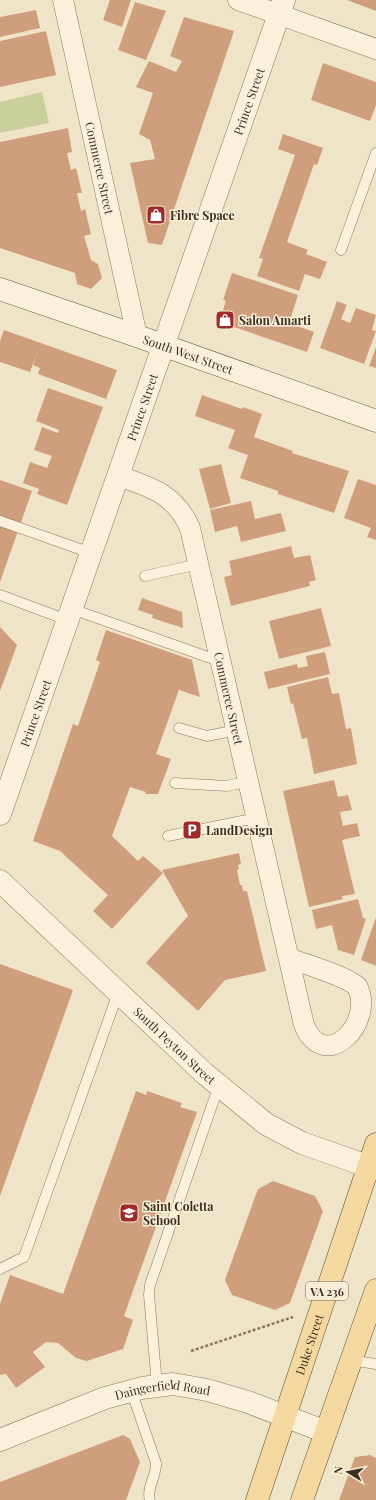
<svg xmlns="http://www.w3.org/2000/svg" width="376" height="1500" font-family="'Playfair Display',serif">
<style>
.green{fill:#c9cf9b}
.building{fill:#cf9f7d}
.lines{fill:none;stroke-linecap:round;stroke-linejoin:round}
.service-casing{stroke:#8d765c;stroke-width:11}
.minor-casing{stroke:#8d765c;stroke-width:21}
.tertiary-casing{stroke:#8d765c;stroke-width:23}
.secondary-casing{stroke:#6f573f;stroke-width:23}
.primary-casing{stroke:#5b4430;stroke-width:23}
.path{stroke:#8d765c;stroke-width:2.5;stroke-dasharray:3 2;stroke-linecap:butt}
.service{stroke:#faf1dc;stroke-width:10}
.minor{stroke:#faf1dc;stroke-width:20}
.tertiary{stroke:#faf1dc;stroke-width:22}
.secondary{stroke:#faf1dc;stroke-width:22}
.primary{stroke:#f3d9a0;stroke-width:22}
.labels{text-anchor:middle;dominant-baseline:central;stroke-width:3;stroke-linejoin:round;paint-order:stroke}
.shield{fill:#f7eed8;stroke:#756857;stroke-width:1}
.shield-label{font-size:11px;font-weight:bold;fill:#3d2e20}
.street-label{font-size:12px;fill:#3d2e20;stroke:#f7eed8}
.poi-label{font-size:12px;font-weight:bold;fill:#3d2e20;stroke:#f7eed8;text-anchor:start}
</style>
<rect width="100%" height="100%" fill="#f0e4c8"/>
<!-- green -->
<polygon class="green" points="42,92 49,123 0,133 0,102"/>
<!-- building -->
<g class="building">
<polygon points="110,0 131,0 122,27 103,20"/>
<polygon points="347,0 376,0 376,11"/>
<polygon points="135,2 166,11 146,60 118,50"/>
<polygon points="36,10 40,28 0,37 0,17"/>
<polygon points="184,17 234,31 162,245 148,243 130,163 155,159 150,140 139,134 153,93 136,87 149,61 176,72 182,61 170,56"/>
<polygon points="46,31 56,75 0,87 0,41"/>
<polygon points="323,63 376,82 376,105 370,121 311,100"/>
<polygon points="68,128 72,152 67,153 71,170 76,168 82,193 77,193 81,211 85,209 91,234 84,236 91,260 98,264 102,278 91,289 77,284 75,273 0,248 0,142"/>
<polygon points="283,134 323,148 317,165 314,164 287,242 308,250 306,254 327,262 320,279 305,274 299,291 257,276 263,259 259,258 295,155 278,149"/>
<polygon points="232,273 298,295 289,323 314,332 307,352 219,322 226,301 223,300"/>
<polygon points="337,301 347,305 341,319 350,323 356,308 376,315 372,330 376,331 364,364 320,348"/>
<polygon points="4,330 117,370 106,399 38,374 40,368 33,365 38,350 30,372 0,362 0,341"/>
<polygon points="376,347 376,368 369,366"/>
<polygon points="48,388 103,407 67,505 37,494 39,489 23,483 30,462 47,468 52,456 34,450 42,427 58,433 59,430 36,421"/>
<polygon points="202,395 242,409 243,407 262,414 254,437 293,451 292,453 349,471 334,513 278,494 278,491 240,478 248,455 228,448 235,430 195,416"/>
<polygon points="221,464 231,503 210,509 199,469"/>
<polygon points="358,479 376,485 376,540 367,537 371,528 344,518"/>
<polygon points="0,480 32,491 0,582"/>
<polygon points="251,501 255,519 281,513 286,531 241,542 237,526 215,532 210,510"/>
<polygon points="291,546 294,558 310,555 316,580 309,582 310,586 231,606 224,577 232,575 229,561"/>
<polygon points="142,598 182,612 183,628 152,618 153,615 138,610"/>
<polygon points="321,608 331,646 279,659 269,621"/>
<polygon points="0,627 17,645 0,691"/>
<polygon points="106,630 192,660 200,697 179,690 156,754 171,759 158,794 145,794 146,792 130,787 112,836 138,861 143,856 163,873 112,929 93,911 108,895 60,851 33,841 73,724 78,726 100,662 96,660"/>
<polygon points="325,652 330,674 268,689 264,672 297,664 298,668 308,666 306,656"/>
<polygon points="328,677 332,694 339,693 346,729 351,728 357,764 314,774 307,738 302,739 293,703 291,704 287,687"/>
<polygon points="334,780 338,797 348,795 352,810 340,812 343,826 357,823 360,836 342,840 355,894 342,896 343,899 309,907 283,791"/>
<polygon points="239,853 241,864 238,865 239,870 237,870 240,885 242,885 243,891 247,891 266,971 225,980 198,1011 146,963 188,916 162,870"/>
<polygon points="358,899 363,918 366,919 354,955 338,950 332,925 316,929 312,910"/>
<polygon points="376,917 376,966 361,960"/>
<polygon points="0,964 73,990 0,1196"/>
<polygon points="136,1091 146,1095 147,1091 182,1103 180,1107 197,1112 124,1316 133,1320 123,1349 87,1361 76,1358 58,1343 46,1342 33,1352 45,1367 16,1388 6,1374 0,1375 0,1304 10,1275 63,1294"/>
<polygon points="273,1181 315,1196 323,1211 290,1303 275,1310 232,1295 225,1280 258,1189"/>
<polygon points="123,1435 130,1439 140,1462 126,1500 0,1500 0,1482"/>
<polygon points="370,1455 376,1458 376,1500 339,1500 355,1457"/>
</g>
<g class="lines">
<defs>
<g id="service">
<polyline points="341,250 376,153"/>
<polyline points="0,521 91,553"/>
<polyline points="145,576 199,564"/>
<polyline points="0,595 67,620"/>
<polyline points="72,609 222,662"/>
<polyline points="179,728 207,736 237,730"/>
<polyline points="175,783 227,786 249,781"/>
<polyline points="168,836 257,818"/>
<polyline points="0,1269 24,1257 118,993"/>
<polyline points="351,1360 376,1364"/>
<polyline points="157,1385 149,1295 150,1285 219,1085"/>
<path d="M131 1390 156 1463C157 1475 146 1488 150 1500"/>
</g>
<g id="minor">
<path id="s1" d="M63 0 137 336"/>
<polyline points="238,0 376,49"/>
<path id="s2" d="M118 476C151 487 175 494 190 528L304 1025C325 1075 376 1022 357 986 343 975 307 965 289 958"/>
</g>
<g id="tertiary">
<path id="s3" d="M0 814 284 0"/>
<path id="s4" d="M0 881 205 1074 266 1124 302 1143 376 1169"/>
<path id="s5" d="M0 1440 105 1398 142 1388 173 1384 207 1390 248 1402 326 1432"/>
</g>
<g id="secondary">
<path id="s6" d="M0 289 137 336 376 421"/>
</g>
<g id="primary">
<path id="s7" d="M257 1500 376 1144"/>
<polyline points="302,1500 376,1290"/>
</g>
</defs>
<!-- service casing -->
<use href="#service" class="service-casing"/>
<!-- minor casing -->
<use href="#minor" class="minor-casing"/>
<!-- tertiary casing -->
<use href="#tertiary" class="tertiary-casing"/>
<!-- secondary casing -->
<use href="#secondary" class="secondary-casing"/>
<!-- primary casing -->
<use href="#primary" class="primary-casing"/>
<!-- path -->
<polyline class="path" points="191,1351 293,1317"/>
<!-- service -->
<use href="#service" class="service"/>
<!-- minor -->
<use href="#minor" class="minor"/>
<!-- tertiary -->
<use href="#tertiary" class="tertiary"/>
<!-- secondary -->
<use href="#secondary" class="secondary"/>
<!-- primary -->
<use href="#primary" class="primary"/>
</g>
<!-- icons -->
<defs>
<symbol id="shop-square" viewBox="-11 -11 22 22"><rect x="-9" y="-9" width="18" height="18" rx="4" fill="#9e2a2b" stroke="#f7eed8"/><path d="M-5-2.5h2.3a2.7 3.5 0 0 1 5.4 0H5L5.5 6h-11ZM-1.5-2.5h3a1.5 2.3 0 0 0-3 0Z" fill="#fff"/></symbol>
<symbol id="parking-square" viewBox="-11 -11 22 22"><rect x="-9" y="-9" width="18" height="18" rx="4" fill="#9e2a2b" stroke="#f7eed8"/><path d="M-3.5-5.5H1a3.5 3.5 0 0 1 0 7H-1V5.5H-3.5ZM-1-3.4V-.6H.8a1.4 1.4 0 0 0 0-2.8Z" fill="#fff"/></symbol>
<symbol id="school-square" viewBox="-11 -11 22 22"><rect x="-9" y="-9" width="18" height="18" rx="4" fill="#9e2a2b" stroke="#f7eed8"/><path d="M0-5L7-2L0 1L-7-2ZM-4 1L0 2.5L4 1V4Q0 6-4 4Z" fill="#fff"/></symbol>
</defs>
<g fill-rule="evenodd">
<use href="#shop-square" x="145" y="204" width="22" height="22"/>
<use href="#shop-square" x="214" y="309" width="22" height="22"/>
<use href="#parking-square" x="181" y="819" width="22" height="22"/>
<use href="#school-square" x="118" y="1202" width="22" height="22"/>
</g>
<g class="labels">
<!-- shield labels -->
<rect class="shield" x="306" y="1282" width="42" height="18" rx="3"/>
<g class="shield-label">
<text x="327" y="1291">VA 236</text>
</g>
<!-- street labels -->
<g class="street-label">
<text stroke="none"><textPath href="#s3" startOffset="755">Prince Street</textPath></text>
<text stroke="none"><textPath href="#s1" startOffset="172">Commerce Street</textPath></text>
<text stroke="none"><textPath href="#s6" startOffset="199">South West Street</textPath></text>
<text stroke="none"><textPath href="#s3" startOffset="431">Prince Street</textPath></text>
<text stroke="none"><textPath href="#s2" startOffset="267">Commerce Street</textPath></text>
<text stroke="none"><textPath href="#s3" startOffset="107">Prince Street</textPath></text>
<text stroke="none"><textPath href="#s4" startOffset="240">South Peyton Street</textPath></text>
<text stroke="none"><textPath href="#s7" startOffset="164">Duke Street</textPath></text>
<text stroke="none"><textPath href="#s5" startOffset="172">Daingerfield Road</textPath></text>
</g>
<!-- poi labels -->
<g class="poi-label">
<text x="170" y="215">Fibre Space</text>
<text x="239" y="320">Salon Amarti</text>
<text x="206" y="830">LandDesign</text>
<text x="143" y="1206">Saint Coletta<tspan x="143" dy="14">School</tspan></text>
</g>
</g>
<!-- north arrow -->
<g transform="translate(348 1472) rotate(280)" stroke="#f7eed8" stroke-width="3" paint-order="stroke">
<path d="M0-3L7 15L0 10L-7 15Z" fill="#3d2e20"/>
<text y="-6" font-size="11" font-weight="bold" text-anchor="middle" fill="#3d2e20">N</text>
</g>
</svg>
